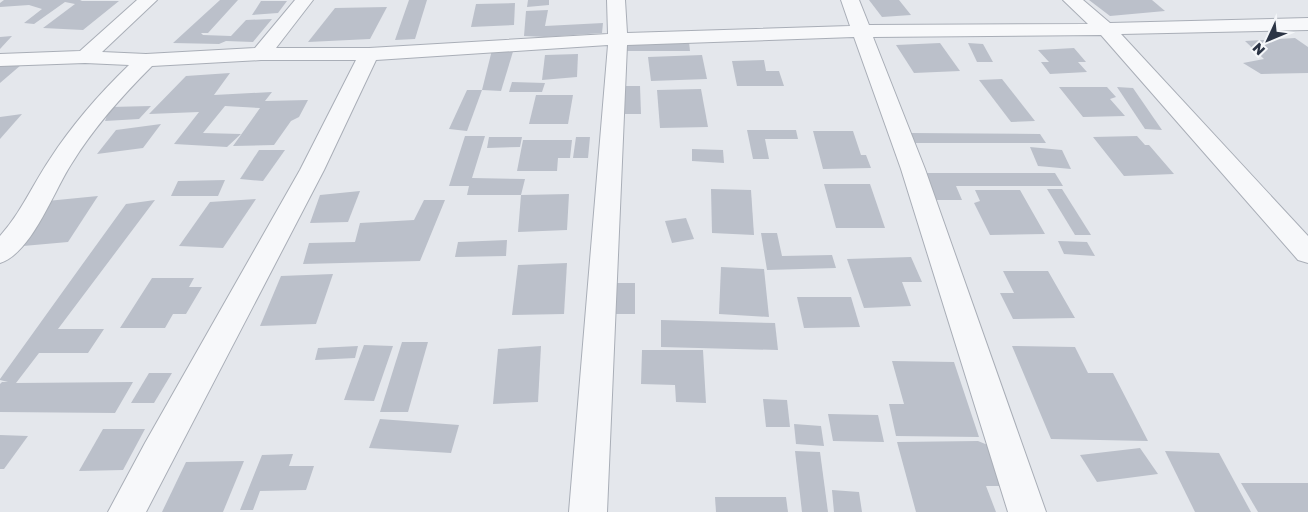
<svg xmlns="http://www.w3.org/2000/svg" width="1308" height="512" font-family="'Golos Text',sans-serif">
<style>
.building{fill:#bbc0ca}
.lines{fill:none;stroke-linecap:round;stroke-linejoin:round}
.minor-casing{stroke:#a9aeb7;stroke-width:2}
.minor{fill:#f7f8fa;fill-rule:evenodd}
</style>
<rect width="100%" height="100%" fill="#e4e7ec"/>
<!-- building -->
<g class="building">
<polygon points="4,0 82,0 80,1 119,1 83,30 43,28 75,4 65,2 34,24 24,23 42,9 29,5 0,7 0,3"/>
<polygon points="220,0 238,0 208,33 201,33 203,35 231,36 246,20 272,19 253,42 226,41 219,44 173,43"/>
<polygon points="409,0 427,0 415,39 395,40"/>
<polygon points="528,0 549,0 549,5 527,7"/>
<polygon points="869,0 899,0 911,15 882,17"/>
<polygon points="1089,0 1152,0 1165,11 1110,16"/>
<polygon points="261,1 287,1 278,13 252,15"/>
<polygon points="515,3 514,25 471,27 476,4"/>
<polygon points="387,7 370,39 308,42 335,8"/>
<polygon points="548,10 545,26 603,23 602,33 545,37 524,36 526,11"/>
<polygon points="12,36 0,49 0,37"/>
<polygon points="1295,38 1308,47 1308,73 1261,74 1243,63 1264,59 1245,41"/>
<polygon points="626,42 689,42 690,51 626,51"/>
<polygon points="940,43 960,71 914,73 896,45"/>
<polygon points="968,43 983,44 993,62 977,62"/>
<polygon points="515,45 501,91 482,90 493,46"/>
<polygon points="1074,48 1086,62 1078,62 1087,72 1050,74 1041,62 1049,62 1038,50"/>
<polygon points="578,54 577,77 542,80 545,55"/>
<polygon points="702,55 707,79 651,81 648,57"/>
<polygon points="28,59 0,83 0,62"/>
<polygon points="764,60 766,71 779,71 784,86 737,86 732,61"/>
<polygon points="230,73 214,95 272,92 265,101 308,100 299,117 291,121 274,145 233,146 260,108 225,106 203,133 241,134 227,147 174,144 199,112 149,114 186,76"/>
<polygon points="1002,79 1035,121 1011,122 979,80"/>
<polygon points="512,82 545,83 542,92 509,92"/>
<polygon points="623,86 640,86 641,114 623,114"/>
<polygon points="1059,87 1107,87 1116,97 1110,99 1125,116 1083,117"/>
<polygon points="1117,87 1133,88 1162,130 1145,129"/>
<polygon points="701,89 708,127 660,128 657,90"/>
<polygon points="467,90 482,90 467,131 449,129"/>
<polygon points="536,95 573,95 568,124 529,124"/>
<polygon points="151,106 139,119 105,121 110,107"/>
<polygon points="22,114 0,139 0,117"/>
<polygon points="161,124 143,148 97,154 116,130"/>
<polygon points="747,130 796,130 798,139 765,139 769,159 753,159"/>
<polygon points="813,131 853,131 861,155 866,155 871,168 823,169"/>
<polygon points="910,133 1040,134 1046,143 914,143"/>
<polygon points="465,136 485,136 472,178 525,179 521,195 569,194 567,230 518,232 521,195 467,195 469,186 449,186"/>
<polygon points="1137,136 1145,145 1149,145 1174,174 1124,176 1093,137"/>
<polygon points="489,137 522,137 520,147 487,148"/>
<polygon points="576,137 590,137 588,158 573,158"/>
<polygon points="523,140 572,140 570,158 558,158 557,171 517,171"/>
<polygon points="1030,147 1062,150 1071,169 1038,166"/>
<polygon points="692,149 723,150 724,163 692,161"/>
<polygon points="259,150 285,150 263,181 240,179"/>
<polygon points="924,173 1055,173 1063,186 956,186 962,200 935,200"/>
<polygon points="225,180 218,196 171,196 178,181"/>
<polygon points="824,184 870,184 885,228 836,228"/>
<polygon points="711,189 751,190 754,235 712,233"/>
<polygon points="1047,189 1062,189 1091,235 1075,235"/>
<polygon points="975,190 1020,190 1045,234 990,235 974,203 980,201"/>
<polygon points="360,191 348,222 310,223 320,195"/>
<polygon points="98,196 68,242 12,247 37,202"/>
<polygon points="256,199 223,248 179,246 210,202"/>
<polygon points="155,200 58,329 104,329 88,353 39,353 16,383 133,382 115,413 0,412 0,384 2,382 8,382 0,380 0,379 79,269 126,204"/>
<polygon points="424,200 445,200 420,261 303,264 309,243 355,242 360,223 414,220"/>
<polygon points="686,218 694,239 672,243 665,221"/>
<polygon points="761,233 777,233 782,256 832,255 836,268 767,270"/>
<polygon points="507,240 506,256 455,257 458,242"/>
<polygon points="1058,241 1087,242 1095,256 1064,254"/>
<polygon points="911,257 922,282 902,282 911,306 864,308 847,259"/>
<polygon points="567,263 564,314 512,315 518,265"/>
<polygon points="721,267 764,269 769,317 719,314"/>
<polygon points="1003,271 1048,271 1075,318 1013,319 1000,293 1014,293"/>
<polygon points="333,274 316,324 260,326 281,276"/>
<polygon points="152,278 194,278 189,287 202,287 186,314 173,314 165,328 120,328"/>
<polygon points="617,283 635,283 635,314 616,314"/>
<polygon points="797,297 851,297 860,327 804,328"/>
<polygon points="661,320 775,323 778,350 661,347"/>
<polygon points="402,342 428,342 408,412 380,412"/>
<polygon points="364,345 393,346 374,401 344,400"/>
<polygon points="358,346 355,358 315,360 318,348"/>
<polygon points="541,346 538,402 493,404 498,349"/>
<polygon points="1012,346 1075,347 1088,373 1113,373 1148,441 1051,439"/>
<polygon points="642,350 703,350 706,403 676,402 675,385 641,384"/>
<polygon points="892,361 954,362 979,437 896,436 889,404 904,404"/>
<polygon points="149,373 172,373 154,403 131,403"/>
<polygon points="763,399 787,400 790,427 766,427"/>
<polygon points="828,414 878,415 884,442 833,441"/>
<polygon points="380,419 459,425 451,453 369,448"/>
<polygon points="794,424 821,426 824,446 796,444"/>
<polygon points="103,429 145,429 123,470 79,471"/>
<polygon points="0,435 28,436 4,469 0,469"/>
<polygon points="978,441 995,448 1009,486 986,486 996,512 916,512 897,442"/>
<polygon points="1140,448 1158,474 1097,482 1080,455"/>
<polygon points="795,451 820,452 828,512 802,512"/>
<polygon points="1165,451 1219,453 1251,512 1195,512"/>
<polygon points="293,454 289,466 314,466 306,490 260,491 253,510 240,510 262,455"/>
<polygon points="244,461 223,512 162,512 186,462"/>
<polygon points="1241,483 1308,483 1308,512 1258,512"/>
<polygon points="832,490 859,492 862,512 834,512"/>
<polygon points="715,497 786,497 788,512 716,512"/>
</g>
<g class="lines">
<defs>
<path id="minor" d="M137 0H157L102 52 146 54 255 48 295 0H313L276 48H369L608 34 607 0H625L627 33 850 26 841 0H859L869 25 1088 24 1063 0H1083L1110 23 1308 18V30L1121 34 1308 236V263L1298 260 1101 35 873 37 925 169 1046 512H1008L901 169 854 37 627 45 607 512H569L608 45 376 60 324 170 146 512H108L145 443 300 170 356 60H261L152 66C122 96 94 127 72 163 54 190 32 253 0 263V236C21 213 33 184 50 159 72 125 100 93 129 65L85 63 0 66V54L80 51Z"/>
</defs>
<!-- minor casing -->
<use href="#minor" class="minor-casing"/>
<!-- minor -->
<use href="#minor" class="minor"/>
</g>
<!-- north arrow -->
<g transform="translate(1268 40) rotate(226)" stroke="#f4f6f9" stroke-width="4" paint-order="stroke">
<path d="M0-4L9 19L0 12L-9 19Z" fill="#2b3445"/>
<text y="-8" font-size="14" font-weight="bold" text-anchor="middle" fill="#2b3445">N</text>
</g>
</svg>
